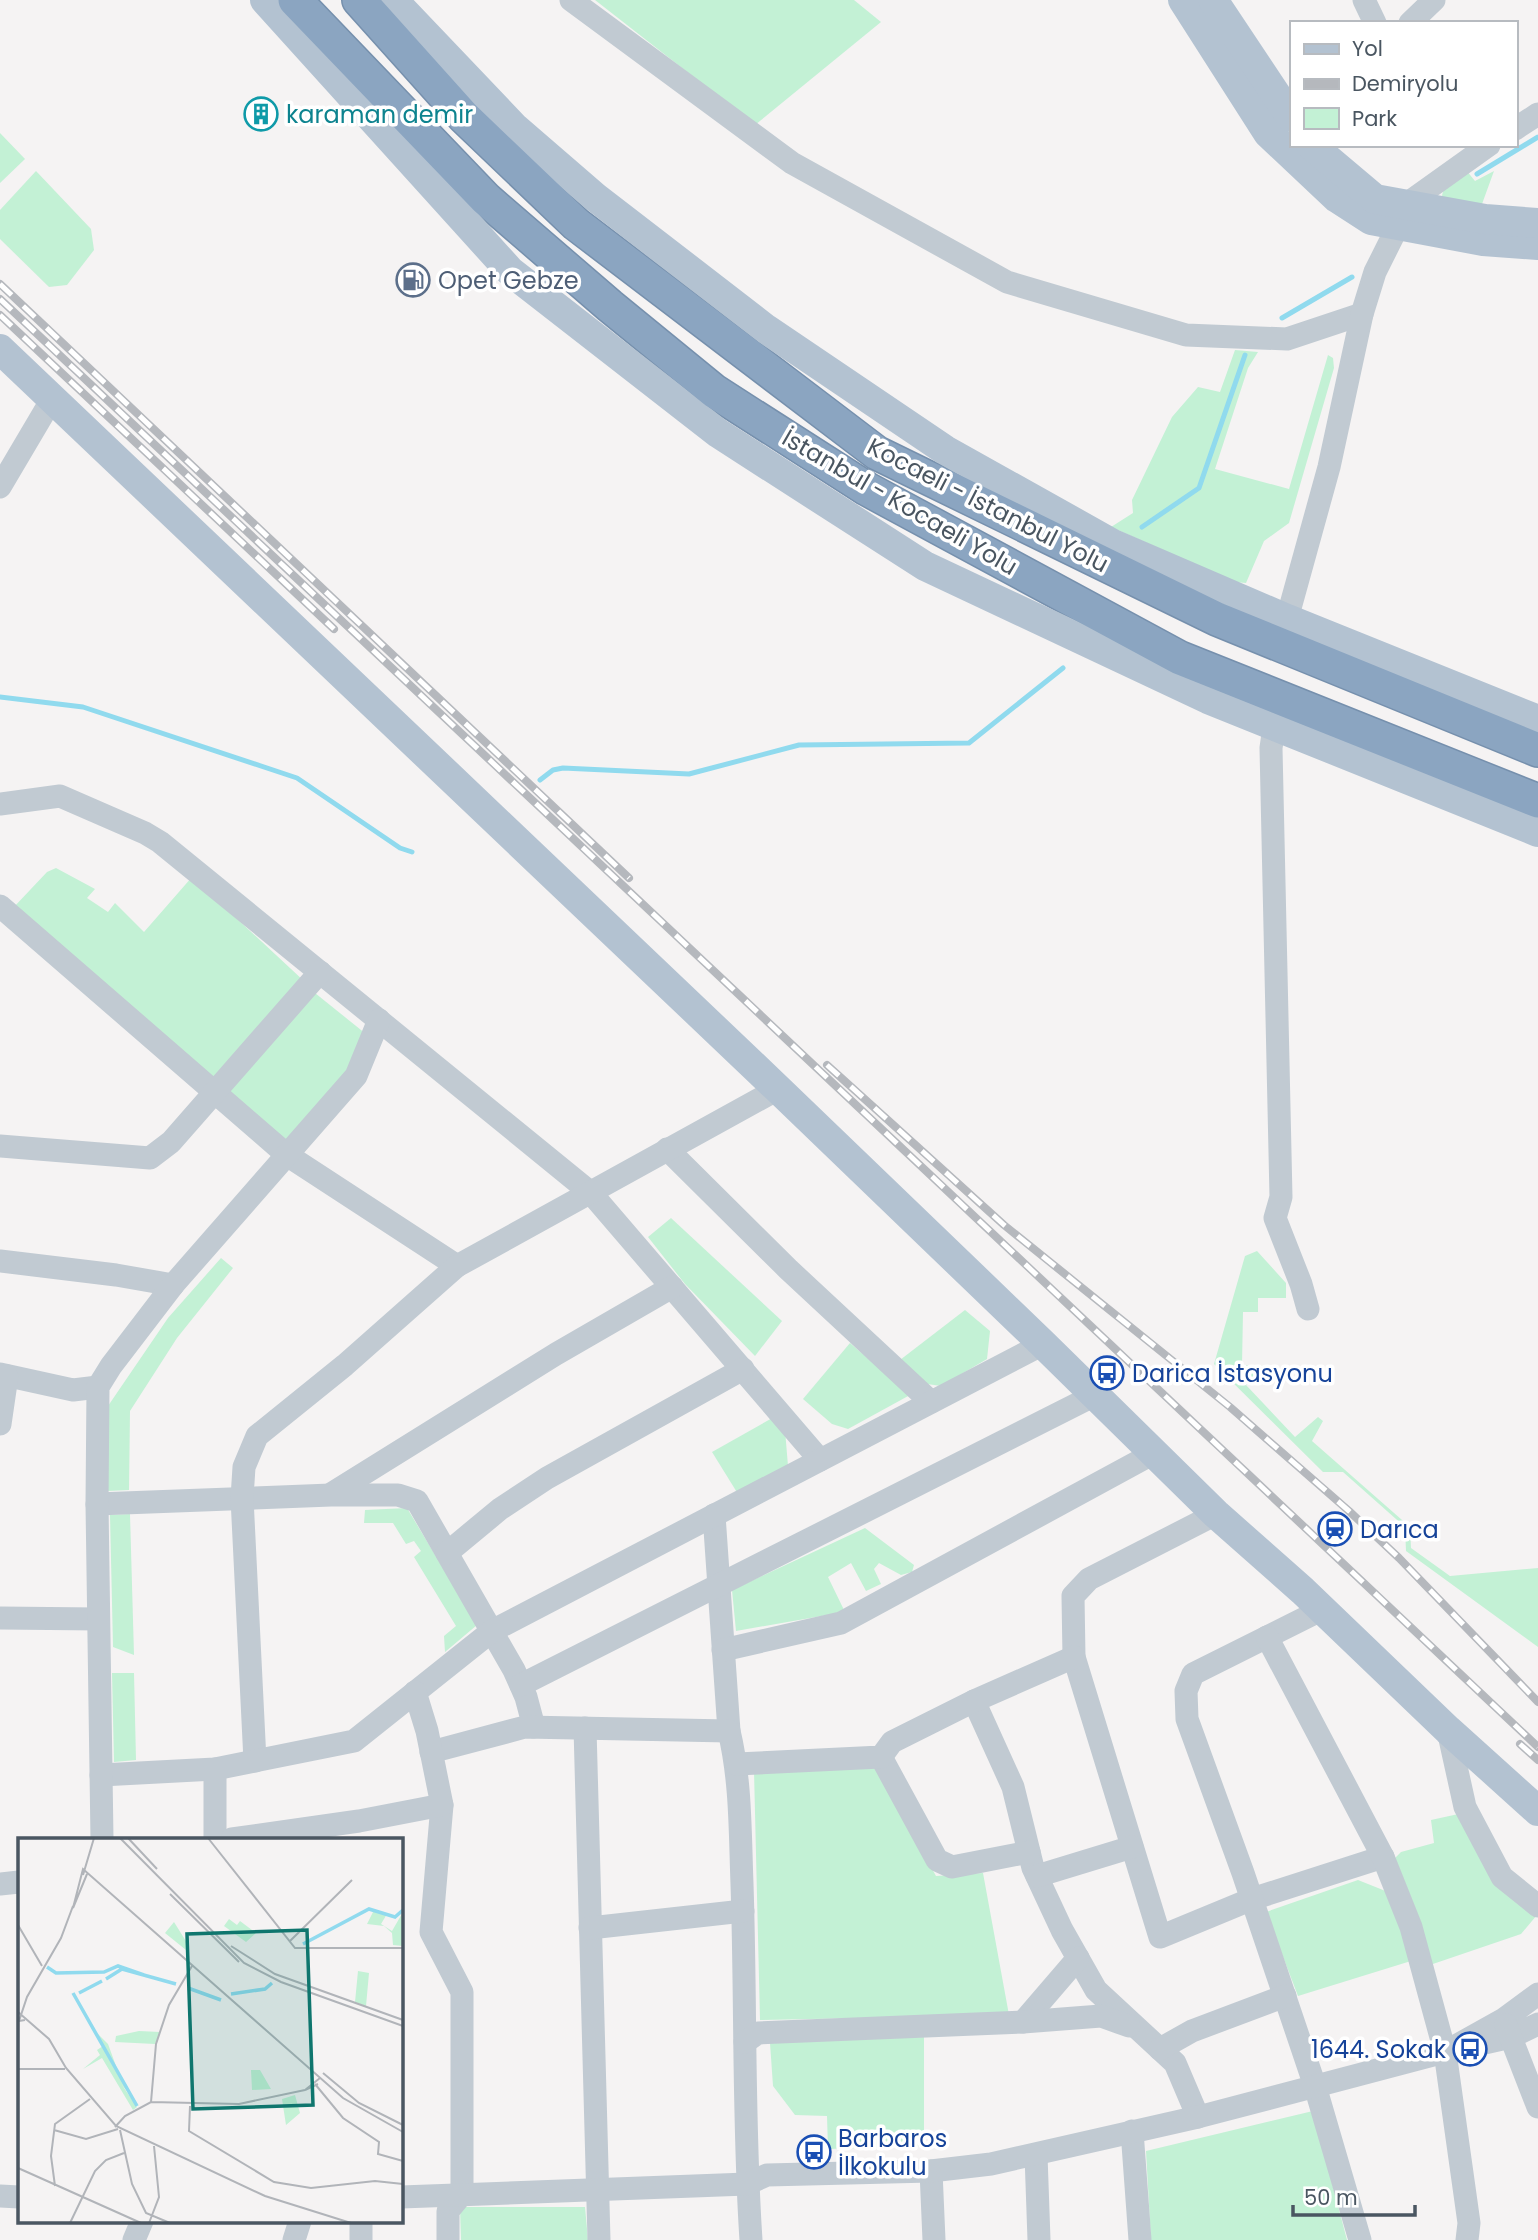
<svg xmlns="http://www.w3.org/2000/svg" width="1538" height="2240" font-family="Poppins,sans-serif">
<style>
.green{fill:#c3f1d5}
.lines{fill:none;stroke-linecap:round;stroke-linejoin:round}
.stream{stroke:#90daee;stroke-width:5}
.highway-casing{stroke:#7690ad;stroke-width:36}
.minor{stroke:#c1cad2;stroke-width:23}
.major{stroke:#b3c2d1;stroke-width:30}
.highway{stroke:#8ba5c1;stroke-width:33}
.rail-casing{stroke:#b5b8bd;stroke-width:8}
.rail{stroke:#fff;stroke-width:5;stroke-dasharray:16;stroke-linecap:butt}
.labels{text-anchor:middle;dominant-baseline:central;stroke-width:7;stroke-linejoin:round;paint-order:stroke}
.culture-label{font-size:24px;fill:#0d838f;stroke:#fff;text-anchor:start}
.service-label{font-size:24px;fill:#4e5e75;stroke:#fff;text-anchor:start}
.street-label{font-size:24px;fill:#4a5661;stroke:#fff}
.transit-label{font-size:24px;fill:#164399;stroke:#fff;text-anchor:start}
.inset-river{fill:none;stroke:#90daee;stroke-width:3.5}
.inset-road{fill:none;stroke:#b1b4b9;stroke-width:2}
.view{fill:#0f766e;fill-opacity:0.15;stroke:#0f766e;stroke-width:3.5}
.inset-edge{fill:none;stroke:#4a5661;stroke-width:3.5}
</style>
<rect width="100%" height="100%" fill="#f5f3f3"/>
<!-- green -->
<g class="green">
<polygon points="595,0 854,0 881,22 755,125"/>
<polygon points="0,133 25,159 0,183"/>
<path d="M1466 170 1475 181 1494 171 1482 204 1442 197C1443 184 1456 177 1466 170Z"/>
<polygon points="36,171 91,229 94,250 67,285 49,287 0,239 0,210"/>
<polygon points="1235,350 1258,352 1248,368 1215,469 1289,489 1328,355 1333,358 1334,368 1289,523 1264,541 1246,583 1235,582 1111,527 1133,513 1132,500 1172,417 1198,387 1220,392"/>
<polygon points="56,868 95,889 87,898 108,912 115,903 144,932 192,877 305,982 216,1083 13,908 47,872"/>
<polygon points="315,993 366,1034 350,1066 287,1144 228,1090"/>
<polygon points="671,1218 782,1321 755,1356 685,1284 648,1237"/>
<polygon points="1257,1251 1286,1283 1286,1298 1258,1298 1258,1312 1243,1312 1242,1365 1267,1366 1246,1385 1295,1437 1318,1417 1323,1421 1312,1441 1410,1527 1411,1548 1450,1576 1538,1568 1538,1647 1406,1551 1405,1527 1343,1472 1323,1472 1214,1364 1245,1256"/>
<polygon points="221,1258 233,1268 177,1338 130,1411 129,1490 108,1491 108,1406 168,1318"/>
<polygon points="965,1310 990,1331 987,1359 941,1386 927,1384 900,1360"/>
<polygon points="850,1343 910,1395 848,1429 832,1424 803,1399"/>
<polygon points="774,1417 785,1430 788,1466 738,1494 712,1452"/>
<polygon points="407,1508 477,1625 445,1652 444,1636 456,1626 414,1557 421,1551 414,1541 406,1544 393,1523 364,1523 365,1510"/>
<polygon points="130,1514 134,1655 113,1647 110,1515"/>
<polygon points="865,1528 914,1565 912,1572 901,1575 879,1563 874,1569 881,1584 866,1591 851,1563 828,1577 844,1610 833,1614 736,1631 732,1590"/>
<polygon points="112,1673 134,1673 136,1760 114,1762"/>
<polygon points="876,1768 936,1876 983,1873 1009,2015 760,2020 754,1771"/>
<polygon points="1463,1813 1537,1915 1521,1934 1430,1965 1394,1859 1401,1852 1434,1843 1431,1820"/>
<polygon points="1358,1880 1388,1892 1411,1961 1298,1996 1266,1912"/>
<polygon points="924,2037 924,2146 828,2149 827,2116 795,2115 773,2086 770,2043"/>
<polygon points="1313,2111 1347,2240 1151,2240 1146,2151"/>
<polygon points="460,2207 585,2207 588,2240 461,2240"/>
</g>
<g class="lines">
<!-- stream -->
<g class="stream">
<polyline points="1477,174 1538,137"/>
<polyline points="1282,318 1352,277"/>
<polyline points="1142,527 1199,488 1245,355"/>
<polyline points="0,697 83,707 297,778 400,848 412,852"/>
<polyline points="540,780 553,770 563,768 689,774 799,745 969,743 1063,668"/>
</g>
<defs>
<g id="highway">
<polyline points="295,0 486,199 610,306 714,391 867,489 1180,658 1538,801"/>
<polyline points="359,0 464,117 576,224 877,453 1217,619 1538,750"/>
</g>
</defs>
<!-- highway casing -->
<use href="#highway" class="highway-casing"/>
<!-- minor -->
<g class="minor">
<polyline points="571,0 792,163 1007,282 1186,335 1287,339 1362,314"/>
<polyline points="1364,0 1375,23"/>
<polyline points="1410,23 1434,0"/>
<polyline points="1515,129 1538,114"/>
<polyline points="0,487 52,399"/>
<polyline points="1287,619 1329,467 1362,314 1375,272 1398,226 1405,205 1489,145"/>
<polyline points="1274,727 1271,748 1281,1197 1275,1218 1301,1284 1308,1309"/>
<polyline points="0,804 60,796 145,833 160,842 591,1193 820,1460"/>
<polyline points="0,906 287,1155 457,1266"/>
<polyline points="0,1146 150,1158 171,1142 320,972"/>
<polyline points="667,1149 788,1269 931,1402"/>
<polyline points="0,1261 116,1275 173,1285"/>
<polyline points="0,1374 73,1390 98,1387"/>
<polyline points="0,1424 7,1376"/>
<polyline points="331,1494 556,1354 672,1287"/>
<polyline points="97,1504 331,1495 398,1495 417,1501 514,1670 526,1697 534,1727"/>
<polyline points="1216,1514 1089,1579 1073,1596 1074,1657 1160,1937 1252,1899 1383,1857"/>
<path d="M714 1515 729 1731C741 1781 740 1833 742 1884 746 2003 743 2122 751 2240"/>
<polyline points="447,1553 500,1509 547,1478 743,1369"/>
<polyline points="1321,1610 1193,1674 1186,1691 1187,1719 1243,1873 1315,2086 1360,2240"/>
<polyline points="0,1618 98,1619"/>
<polyline points="1267,1637 1383,1857 1411,1927 1445,2052 1469,2223 1467,2240"/>
<polyline points="723,1650 841,1623 1154,1453"/>
<polyline points="521,1685 1095,1395"/>
<polyline points="974,1701 1013,1787 1033,1868 1062,1930 1096,1990 1175,2063 1198,2117"/>
<polyline points="585,1728 599,2240"/>
<polyline points="1448,1730 1465,1807 1502,1877 1538,1906"/>
<polyline points="431,1752 525,1727 729,1731"/>
<polyline points="881,1757 937,1860 952,1867 1029,1852"/>
<polyline points="255,1761 242,1498 244,1467 257,1436 345,1365 457,1266 778,1089"/>
<polyline points="737,1764 881,1757 892,1742 974,1701 1074,1657"/>
<polyline points="101,1775 215,1769 354,1741 492,1631 1043,1344"/>
<polyline points="442,1805 431,1932 462,1992 462,2194 448,2211 448,2240"/>
<polyline points="102,1839 97,1504 98,1387 111,1366 173,1285 356,1076 379,1020"/>
<polyline points="215,1839 215,1769"/>
<polyline points="232,1839 359,1821 442,1805 427,1731 415,1692"/>
<polyline points="1037,1876 1132,1847"/>
<polyline points="0,1884 19,1882"/>
<polyline points="590,1928 743,1911"/>
<polyline points="1538,1994 1504,2019 1445,2052 1511,2037 1538,2024"/>
<polyline points="1023,2022 1078,1958"/>
<polyline points="1506,2025 1538,2107"/>
<polyline points="745,2042 758,2033 1023,2022 1101,2016 1129,2026"/>
<polyline points="1160,2049 1192,2031 1285,1996"/>
<polyline points="1132,2131 1140,2240"/>
<polyline points="1036,2155 1039,2240"/>
<polyline points="931,2171 934,2240"/>
<polyline points="0,2196 19,2197"/>
<polyline points="401,2197 747,2184 767,2175 931,2171 991,2164 1198,2117 1445,2052"/>
<polyline points="361,2221 361,2240"/>
<polyline points="134,2240 142,2221"/>
<polyline points="294,2240 300,2221"/>
</g>
<!-- major -->
<g class="major">
<polyline points="265,0 510,271 718,433 925,566 1208,699 1538,832"/>
<polyline points="393,0 514,127 595,197 766,329 945,450 1113,544 1287,619 1538,720"/>
<polyline points="1183,0 1268,133 1337,198 1371,220 1483,241 1538,245"/>
<polyline points="1213,0 1291,117"/>
<polyline points="1311,145 1375,199 1485,219 1538,223"/>
<polyline points="0,349 778,1089 1043,1344 1216,1514 1303,1591 1448,1730 1538,1811"/>
</g>
<!-- highway -->
<use href="#highway" class="highway"/>
<defs>
<g id="rail">
<polyline points="0,284 629,878"/>
<polyline points="0,299 1538,1747"/>
<polyline points="0,315 334,629"/>
<polyline points="827,1065 1004,1225 1230,1407 1349,1511 1399,1558 1538,1702"/>
<polyline points="1520,1744 1538,1760"/>
</g>
</defs>
<!-- rail casing -->
<use href="#rail" class="rail-casing"/>
<!-- rail -->
<use href="#rail" class="rail"/>
</g>
<!-- icons -->
<defs>
<symbol id="building-ring" viewBox="-11 -11 22 22"><circle r="9.5" fill="#fff" stroke="#0f9aa8" stroke-width="1.5"/><path d="M-4-6H4V6H1V3H-1V6H-4ZM-2.5-4.3h1.7v1.8h-1.7ZM.8-4.3h1.7v1.8H.8ZM-2.5-1h1.7V.8h-1.7ZM.8-1h1.7V.8H.8Z" fill="#0f9aa8"/></symbol>
<symbol id="fuel-ring" viewBox="-11 -11 22 22"><circle r="9.5" fill="#fff" stroke="#5c6f8a" stroke-width="1.5"/><path d="M-5.5-6h7V0h2V4h1.3V-2.5L3-4.5l.8-.8L6-3V5H2.5V1h-1V6h-7ZM-4.2-4.7v3.2H.2V-4.7Z" fill="#5c6f8a"/></symbol>
<symbol id="bus-ring" viewBox="-11 -11 22 22"><circle r="9.5" fill="#fff" stroke="#1a4fb4" stroke-width="1.5"/><path d="M-5-6H5V4H4V6H2V4H-2V6H-4V4H-5ZM-3.5-4V0h7V-4ZM-3.5 1.2v1.5H-2V1.2ZM2 1.2v1.5H3.5V1.2Z" fill="#1a4fb4"/></symbol>
<symbol id="station-ring" viewBox="-11 -11 22 22"><circle r="9.5" fill="#fff" stroke="#1a4fb4" stroke-width="1.5"/><path d="M-3-6H3Q5-6 5-4V2Q5 4 3 4L4.5 6H3L1.5 4h-3L-3 6H-4.5L-3 4Q-5 4-5 2V-4Q-5-6-3-6ZM-3.5-4v3h7v-3ZM-3.5 1v1.5H-2V1ZM2 1v1.5H3.5V1Z" fill="#1a4fb4"/></symbol>
</defs>
<g fill-rule="evenodd">
<use href="#building-ring" x="242" y="95" width="38" height="38"/>
<use href="#fuel-ring" x="394" y="261" width="38" height="38"/>
<use href="#bus-ring" x="1088" y="1354" width="38" height="38"/>
<use href="#station-ring" x="1316" y="1510" width="38" height="38"/>
<use href="#bus-ring" x="1451" y="2030" width="38" height="38"/>
<use href="#bus-ring" x="795" y="2133" width="38" height="38"/>
</g>
<g class="labels">
<!-- culture labels -->
<g class="culture-label">
<text x="286" y="114">karaman demir</text>
</g>
<!-- service labels -->
<g class="service-label">
<text x="438" y="280">Opet Gebze</text>
</g>
<!-- street labels -->
<g class="street-label">
<text transform="translate(900 502) rotate(30)">İstanbul - Kocaeli Yolu</text>
<text transform="translate(988 505) rotate(27)">Kocaeli - İstanbul Yolu</text>
</g>
<!-- transit labels -->
<g class="transit-label">
<text x="1132" y="1373">Darica İstasyonu</text>
<text x="1360" y="1529">Darıca</text>
<text x="1446" y="2049" text-anchor="end">1644. Sokak</text>
<text x="838" y="2138">Barbaros<tspan x="838" dy="28">İlkokulu</tspan></text>
</g>
</g>
<!-- overview -->
<g transform="translate(18 1838)">
<rect width="385" height="385" fill="#f5f3f3"/>
<path d="M356 72 369 76 363 86 374 93 385 74V108L375 107 374 95 366 88 349 86ZM211 81 219 87 222 83 238 95 228 104 206 88ZM156 84 171 108 168 112 147 95ZM340 133 351 135 348 168 337 164ZM121 193 142 194 137 206 97 204 98 198ZM79 195 90 206 102 239 121 268 104 247 119 269 115 272 84 220 65 231 82 217 79 212 85 208 96 228ZM233 232H242L253 251 234 252ZM277 257 282 275 268 287 264 261Z" fill="#c3f1d5"/>
<path class="inset-river" d="M285 106 351 71 377 79 385 72M29 129 38 135 86 134 100 128 126 137M88 141 104 131 158 146M170 150 203 162M55 155 119 268M61 155 84 143M213 156 247 151 254 145"/>
<path class="inset-road" d="M102 0 226 125 263 144 385 188M110 0 139 31M190 0 277 110H385M69 36 55 70 65 31 325 260 385 294M65 37 76 0M152 56 221 124M0 87 24 128M272 103 334 42M213 108 257 136 385 182M0 174 31 201 48 230 98 288 247 358 333 385M7 182 1 183 9 159 43 100 55 68M0 231H47M305 235 341 265 385 287M297 246 325 280 361 304 360 316 385 323M300 246 287 252 302 240M133 264 138 206 151 167 174 128M172 268 171 293 256 344 293 350 357 343 385 346M97 289 107 278 133 264 221 266 287 252M36 292 68 301 100 291M102 292 114 346 128 375 152 385M0 330 123 385M37 348 33 318 37 286 72 261M52 385 77 333 88 322 106 315M131 385 141 359 136 308"/>
<path class="view" d="M289 92 295 267 175 271 169 96Z"/>
<rect width="385" height="385" class="inset-edge"/>
</g>
<!-- legend -->
<rect x="1290" y="21" width="228" height="126" fill="#ffffff" stroke="#b7bbc0" stroke-width="2"/>
<rect x="1304" y="44" width="35" height="10" fill="#b3c2d1" stroke="#b7bbc0" stroke-width="2"/>
<text x="1352" y="56" font-size="21" fill="#4a5661">Yol</text>
<rect x="1304" y="79" width="35" height="10" fill="#b5b8bd" stroke="#b7bbc0" stroke-width="2"/>
<text x="1352" y="91" font-size="21" fill="#4a5661">Demiryolu</text>
<rect x="1304" y="108" width="35" height="21" fill="#c3f1d5" stroke="#b7bbc0" stroke-width="2"/>
<text x="1352" y="126" font-size="21" fill="#4a5661">Park</text>
<!-- scale -->
<path d="M1293 2205v10h122v-10" fill="none" stroke="#4a5661" stroke-width="3.5"/>
<text x="1304" y="2205" font-size="21" fill="#4a5661" stroke="#ffffff" stroke-width="5" paint-order="stroke">50 m</text>
</svg>
